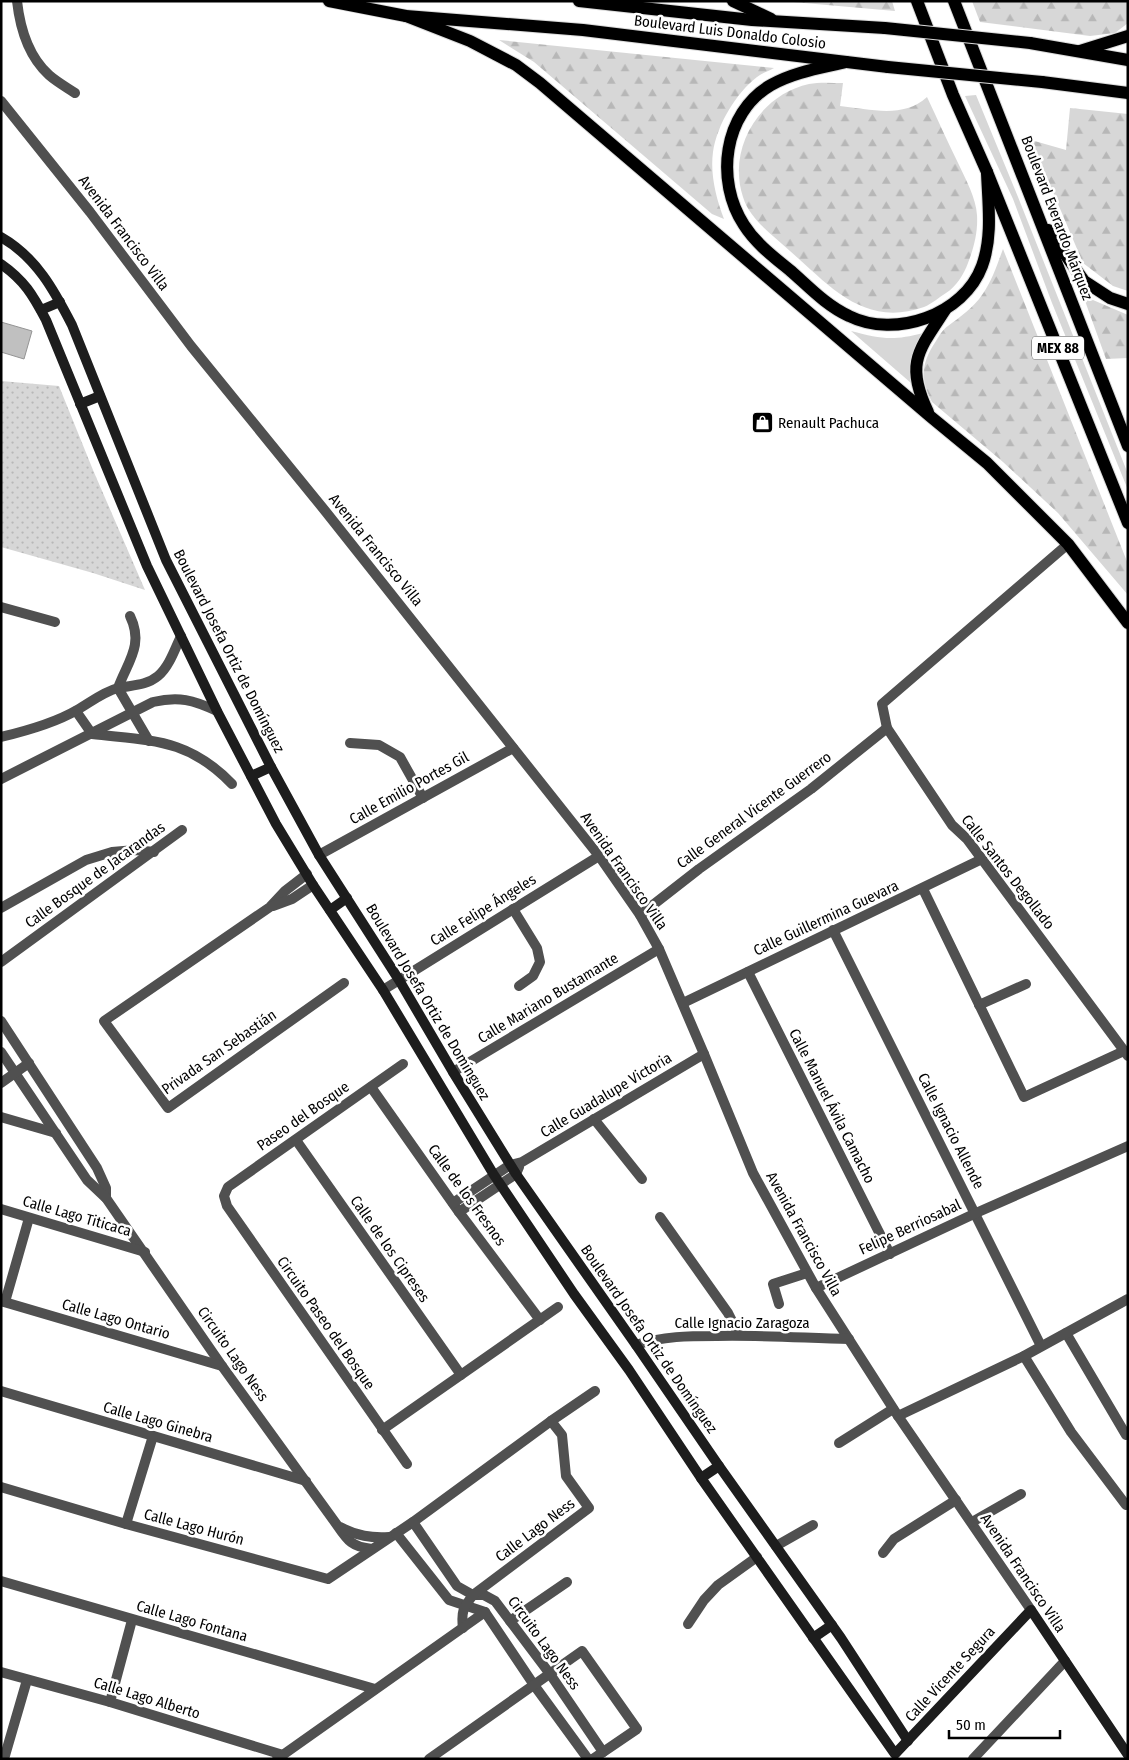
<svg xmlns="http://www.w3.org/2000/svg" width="1129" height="1760" font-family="'Fira Sans Condensed',sans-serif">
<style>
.green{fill:#d7d7d7}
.forest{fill:url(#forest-firs)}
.park{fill:url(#park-dots)}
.building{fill:#c0c0c0;stroke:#949494}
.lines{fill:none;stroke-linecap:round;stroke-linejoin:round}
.primary-casing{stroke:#dbdbdb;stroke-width:14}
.street{stroke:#505050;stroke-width:10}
.secondary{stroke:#1d1d1d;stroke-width:10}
.primary{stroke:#000;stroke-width:12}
.primary-bridge-casing{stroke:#dbdbdb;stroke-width:14;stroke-linecap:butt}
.primary-bridge{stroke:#000;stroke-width:12}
.labels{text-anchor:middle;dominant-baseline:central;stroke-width:5;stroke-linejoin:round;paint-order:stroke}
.shield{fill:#fff;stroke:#4c4c4c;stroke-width:1}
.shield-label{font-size:14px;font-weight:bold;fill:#000}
.street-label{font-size:15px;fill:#000;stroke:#fff}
.poi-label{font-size:15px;fill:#000;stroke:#fff;text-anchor:start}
</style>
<defs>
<pattern id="forest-firs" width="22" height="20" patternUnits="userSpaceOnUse" patternTransform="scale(1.25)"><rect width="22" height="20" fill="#d7d7d7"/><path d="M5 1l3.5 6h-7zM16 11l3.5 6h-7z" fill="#b7b7b7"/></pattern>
<pattern id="park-dots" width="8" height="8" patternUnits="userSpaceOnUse" patternTransform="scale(1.25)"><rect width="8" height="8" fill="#d7d7d7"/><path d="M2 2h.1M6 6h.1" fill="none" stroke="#b7b7b7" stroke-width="1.8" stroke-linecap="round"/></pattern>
</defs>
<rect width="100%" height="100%" fill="#fff"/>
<!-- green -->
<g class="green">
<polygon points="976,95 1018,197 1128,474 1128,490 1052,303 1013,199 965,96"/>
<path d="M851 331C881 339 893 341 923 333 912 352 911 361 911 383Z"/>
</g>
<!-- forest -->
<g class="forest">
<polygon points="780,1 892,1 895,11 793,2"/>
<polygon points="972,1 1128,1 1128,23 1115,33 1090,36 980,22"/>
<path d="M499 40 774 68C769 71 762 73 757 77 736 93 717 125 713 152 710 174 716 198 724 219L712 214 534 62Z"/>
<path d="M843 83 840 106C870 109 903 119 927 97 938 120 948 143 959 165 966 180 976 198 977 215 978 232 974 247 968 263 964 274 956 287 946 293 939 297 932 304 924 307 864 328 830 286 790 251 773 235 750 220 743 197 727 149 759 95 809 84 819 82 832 83 843 83Z"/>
<polygon points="1070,108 1128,114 1128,291 1113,286 1083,263 1031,140 1066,150"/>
<path d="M1003 249 1128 564V595L1058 513 1003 462 932 402C920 379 921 363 936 341 939 336 943 329 948 326 959 318 974 307 982 295 992 281 997 265 1003 249Z"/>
<polygon points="1080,287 1093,300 1128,315 1128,358 1106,359"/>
</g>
<!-- park -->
<polygon class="park" points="1,381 59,386 93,470 145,590 93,573 1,547"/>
<!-- building -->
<polygon class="building" points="1,322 32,331 24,359 1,352"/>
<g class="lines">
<defs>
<g id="primary">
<polyline points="329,1 406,16 583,30 888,67"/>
<polyline points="579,1 752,20 885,28"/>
<polyline points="733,1 771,19"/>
<polyline points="917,1 953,95 987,172 1128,523"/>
<polyline points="954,1 1128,446"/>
<polyline points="406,16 470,41 516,65 540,83 931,417 987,463 1068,544 1128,623"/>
<polyline points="1030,43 1128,60"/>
<polyline points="1080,51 1128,36"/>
<path d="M846 62C821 68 794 72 771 85 723 113 715 181 744 225 756 244 775 258 792 272 810 288 827 306 849 316 895 339 964 315 982 266 993 236 988 203 987 172"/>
<polyline points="1042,82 1128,93"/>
<polyline points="1048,230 1084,281 1110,298 1128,304"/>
<path d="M928 412C905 364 918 351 945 310"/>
</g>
</defs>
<!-- primary casing -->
<use href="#primary" class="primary-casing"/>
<!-- street -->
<g class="street">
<path d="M17 1C20 28 28 56 49 75 57 82 66 87 75 93"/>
<polyline points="1,101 90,212 191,346 326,512 599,856 640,915 659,949 704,1054 753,1173 816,1288 898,1416 1031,1610"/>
<polyline points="1068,544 882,704 887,728 952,825 967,839 1128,1056"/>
<polyline points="1,607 55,622"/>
<path d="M118 688C128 661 144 645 130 616"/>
<polyline points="118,688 149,741"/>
<path d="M76 711 92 734C151 741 188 738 232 784"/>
<path d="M1 737C26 731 55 723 77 710 91 702 103 692 118 688 132 685 146 686 158 676 169 667 175 649 181 636"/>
<polyline points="350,743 379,745 400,757 423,798"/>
<path d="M1 779 153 702C179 696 193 700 217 711"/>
<polyline points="319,855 513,748"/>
<polyline points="307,874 285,891 270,907 104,1021 168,1108 344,983"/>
<polyline points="923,889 1024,1097 1124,1051"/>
<polyline points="273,906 292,899 313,885"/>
<polyline points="1,908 86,860 112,852 135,850 154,852"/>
<polyline points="513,909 537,948 540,962 533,976 519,986"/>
<polyline points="640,915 699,869 811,789 887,728"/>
<polyline points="833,930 1041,1346"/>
<polyline points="1,962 182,830"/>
<polyline points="748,972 890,1254"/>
<polyline points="383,990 599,856"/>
<polyline points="683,1003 982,859"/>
<polyline points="979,1005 1026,984"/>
<polyline points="1,1021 97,1168 106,1188 106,1198"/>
<path d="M1 1052 87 1180 106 1198 222 1366 337 1525C348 1541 352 1547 372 1549"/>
<polyline points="403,1064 228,1187 224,1196 227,1206 407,1464"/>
<polyline points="453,1072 659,949"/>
<polyline points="1,1083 29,1063"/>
<polyline points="371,1087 459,1212 540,1320"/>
<polyline points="1,1117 56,1133"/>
<polyline points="594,1119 642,1179"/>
<polyline points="296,1140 461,1375"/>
<polyline points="453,1203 510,1165 522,1162 704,1054"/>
<polyline points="1,1209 145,1252"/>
<polyline points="459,1212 516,1174 519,1167"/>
<polyline points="660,1217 728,1313 739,1335"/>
<polyline points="816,1288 976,1213 1128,1146"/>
<polyline points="1,1301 222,1366"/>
<polyline points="5,1302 29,1218"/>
<polyline points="779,1304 773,1284 807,1273"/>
<polyline points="1066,1333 1126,1435"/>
<path d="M636 1345C663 1336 689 1336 717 1336 761 1335 805 1338 849 1339"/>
<polyline points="1024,1356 1071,1432 1126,1505"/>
<polyline points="1,1391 306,1481"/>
<polyline points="898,1416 1024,1356 1128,1299"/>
<polyline points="382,1430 558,1307"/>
<polyline points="839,1443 893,1409"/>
<polyline points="1,1487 126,1524 328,1579 413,1522 551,1421 595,1391"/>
<polyline points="413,1522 457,1586 473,1595 484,1595 495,1601 550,1674 603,1752"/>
<polyline points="972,1522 1021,1494"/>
<polyline points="126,1524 153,1436"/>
<path d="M340 1527C357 1536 371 1538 389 1537"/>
<polyline points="396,1533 449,1600 485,1612 534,1685 588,1759"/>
<polyline points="776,1546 813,1525"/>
<polyline points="883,1553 894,1539 956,1500"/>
<polyline points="1,1581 375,1689"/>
<polyline points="510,1621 567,1582"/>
<polyline points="688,1624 704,1600 718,1585 757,1557"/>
<path d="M463 1628C461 1612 463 1608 473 1595L589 1508 566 1476 562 1435 551 1421"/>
<polyline points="1,1672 110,1702 283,1755"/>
<polyline points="110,1702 132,1620"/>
<polyline points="4,1759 27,1680"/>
<polyline points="277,1759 485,1612"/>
<polyline points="429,1759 582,1651 637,1729 593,1759"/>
<polyline points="973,1759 1065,1661"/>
</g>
<!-- secondary -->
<g class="secondary">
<path d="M1 237C36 257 54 290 72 325L166 560 271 767 319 855 399 980 453 1072 516 1174 636 1345 719 1466 841 1638 908 1741"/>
<path d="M1 264C24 280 33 295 46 320L147 566 217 711 276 824 313 885 383 990 494 1175 574 1294 629 1370 701 1478 895 1754 1031 1610 1128 1755"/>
<polyline points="41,310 60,302"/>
<polyline points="80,404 100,396"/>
<polyline points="251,776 271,767"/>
<polyline points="330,910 347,898"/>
<polyline points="701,1478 719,1466"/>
<polyline points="813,1638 832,1625"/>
</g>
<!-- primary -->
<use href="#primary" class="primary"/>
<defs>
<g id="primary-bridge">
<polyline points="885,28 1030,43"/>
<polyline points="888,67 1042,82"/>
</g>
</defs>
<!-- primary-bridge casing -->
<use href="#primary-bridge" class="primary-bridge-casing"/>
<!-- primary-bridge -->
<use href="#primary-bridge" class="primary-bridge"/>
</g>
<!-- icons -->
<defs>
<symbol id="shop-square" viewBox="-11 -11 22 22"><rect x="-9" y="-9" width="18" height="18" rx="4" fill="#000" stroke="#fff"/><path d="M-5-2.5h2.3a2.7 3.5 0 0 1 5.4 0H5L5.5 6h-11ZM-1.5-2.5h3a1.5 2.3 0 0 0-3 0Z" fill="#fff"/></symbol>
</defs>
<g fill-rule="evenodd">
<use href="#shop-square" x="750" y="410" width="25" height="25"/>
</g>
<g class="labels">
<!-- shield labels -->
<rect class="shield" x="1032" y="336.5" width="52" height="23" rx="4"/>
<g class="shield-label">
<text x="1058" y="348">MEX 88</text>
</g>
<!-- street labels -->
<g class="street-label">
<text transform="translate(730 32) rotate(7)">Boulevard Luis Donaldo Colosio</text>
<text transform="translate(1057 218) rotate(69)">Boulevard Everardo Márquez</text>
<text transform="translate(124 233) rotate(53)">Avenida Francisco Villa</text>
<text transform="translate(376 550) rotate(51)">Avenida Francisco Villa</text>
<text transform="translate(229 651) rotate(63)">Boulevard Josefa Ortiz de Domínguez</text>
<text transform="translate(409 788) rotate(-29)">Calle Emilio Portes Gil</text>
<text transform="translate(754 810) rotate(-36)">Calle General Vicente Guerrero</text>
<text transform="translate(624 871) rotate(55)">Avenida Francisco Villa</text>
<text transform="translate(1008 872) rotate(52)">Calle Santos Degollado</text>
<text transform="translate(95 875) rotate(-36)">Calle Bosque de Jacarandas</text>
<text transform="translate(483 910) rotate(-32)">Calle Felipe Ángeles</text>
<text transform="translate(826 918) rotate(-25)">Calle Guillermina Guevara</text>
<text transform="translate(548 998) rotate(-31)">Calle Mariano Bustamante</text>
<text transform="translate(428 1002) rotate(59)">Boulevard Josefa Ortiz de Domínguez</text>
<text transform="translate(219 1052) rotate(-35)">Privada San Sebastián</text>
<text transform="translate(606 1095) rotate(-31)">Calle Guadalupe Victoria</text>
<text transform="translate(832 1106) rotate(63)">Calle Manuel Ávila Camacho</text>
<text transform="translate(303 1116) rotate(-35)">Paseo del Bosque</text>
<text transform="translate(951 1131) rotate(63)">Calle Ignacio Allende</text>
<text transform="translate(467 1195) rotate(54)">Calle de los Fresnos</text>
<text transform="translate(77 1216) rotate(16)">Calle Lago Titicaca</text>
<text transform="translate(910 1227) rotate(-25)">Felipe Berriosabal</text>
<text transform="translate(804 1234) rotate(61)">Avenida Francisco Villa</text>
<text transform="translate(390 1249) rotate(55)">Calle de los Cipreses</text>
<text transform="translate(116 1319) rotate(16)">Calle Lago Ontario</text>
<text transform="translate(326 1323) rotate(55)">Circuito Paseo del Bosque</text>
<text x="742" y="1323">Calle Ignacio Zaragoza</text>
<text transform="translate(649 1339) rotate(55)">Boulevard Josefa Ortiz de Domínguez</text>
<text transform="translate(233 1354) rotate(55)">Circuito Lago Ness</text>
<text transform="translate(158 1422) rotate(16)">Calle Lago Ginebra</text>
<text transform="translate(194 1527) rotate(15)">Calle Lago Hurón</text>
<text transform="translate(535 1530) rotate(-37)">Calle Lago Ness</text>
<text transform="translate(1023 1573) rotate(56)">Avenida Francisco Villa</text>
<text transform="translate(192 1621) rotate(16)">Calle Lago Fontana</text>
<text transform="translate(544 1643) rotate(54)">Circuito Lago Ness</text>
<text transform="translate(950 1674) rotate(-47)">Calle Vicente Segura</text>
<text transform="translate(147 1698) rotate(17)">Calle Lago Alberto</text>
</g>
<!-- poi labels -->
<g class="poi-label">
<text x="778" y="423">Renault Pachuca</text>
</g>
</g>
<!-- border -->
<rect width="1129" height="1760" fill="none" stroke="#000000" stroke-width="5"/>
<!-- scale -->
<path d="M949 1730v8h111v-8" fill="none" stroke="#000000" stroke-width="2.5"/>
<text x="956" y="1730" font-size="15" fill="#000000" stroke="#ffffff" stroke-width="4" paint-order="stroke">50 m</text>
</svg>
